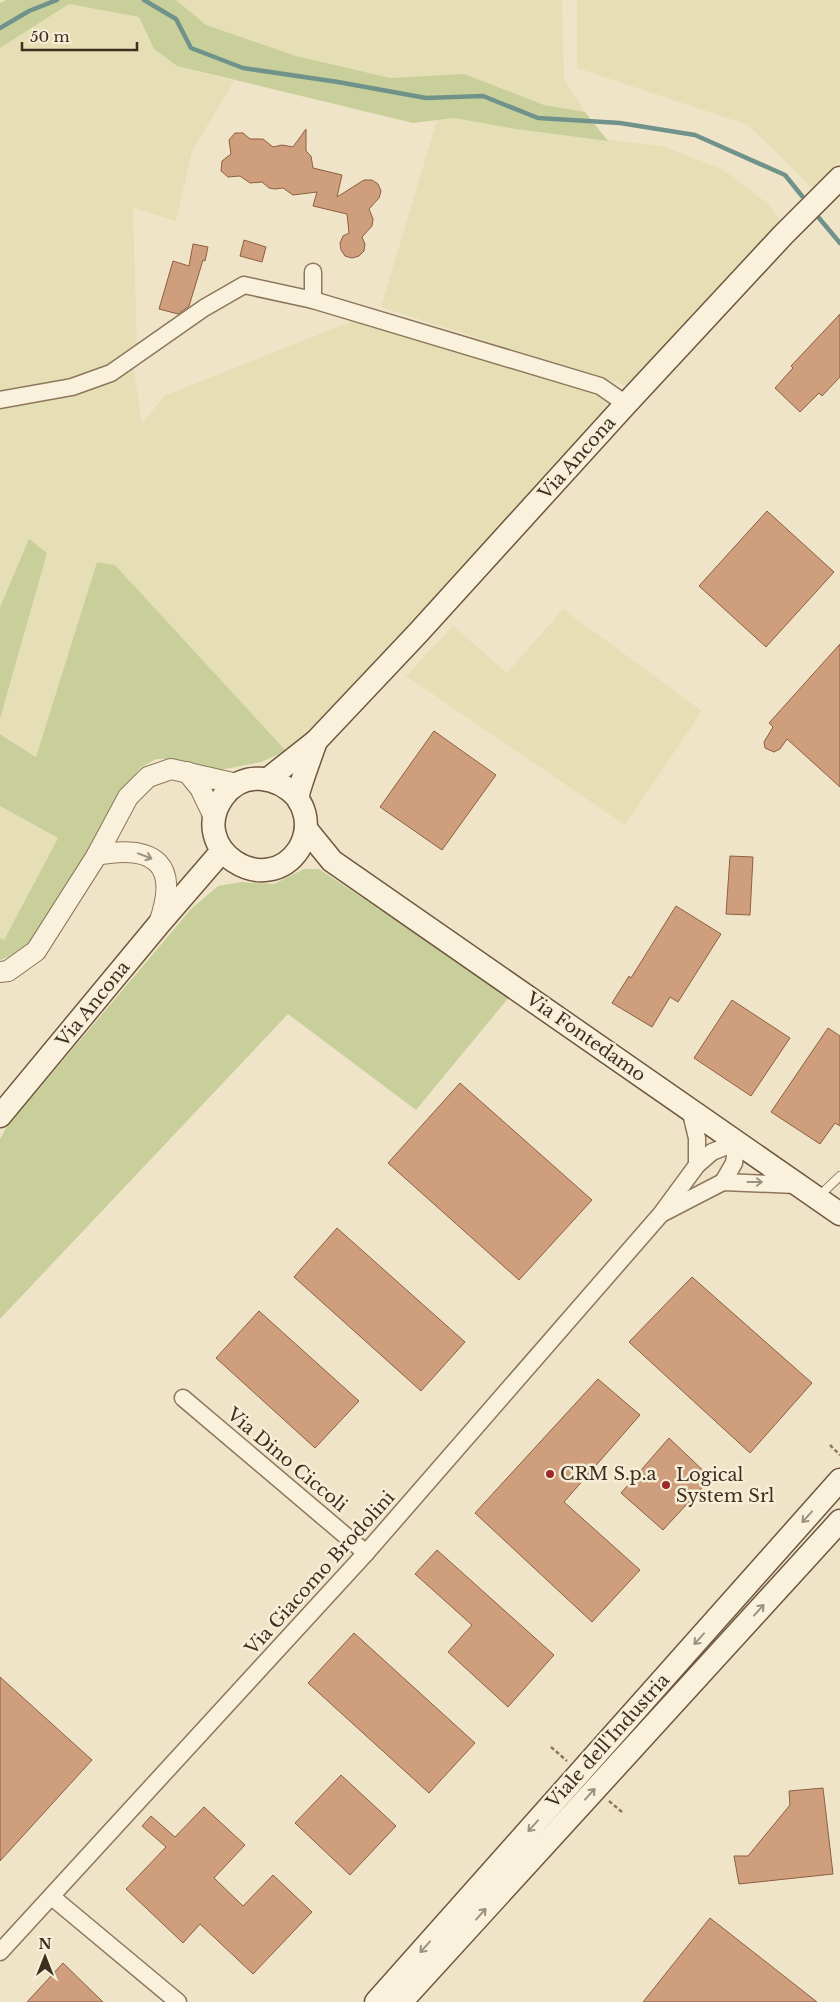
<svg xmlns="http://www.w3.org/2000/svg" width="840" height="2002" font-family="'Libre Baskerville',serif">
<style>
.farmland{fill:#e6deb5}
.green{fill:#c9cf9b}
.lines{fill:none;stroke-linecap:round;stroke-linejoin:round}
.stream{stroke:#6f938a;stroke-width:4.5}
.building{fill:#cf9f7d;stroke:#8d5f41}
.service-casing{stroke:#8d765c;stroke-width:10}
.minor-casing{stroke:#8d765c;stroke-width:19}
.tertiary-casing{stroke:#8d765c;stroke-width:22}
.secondary-casing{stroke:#6f573f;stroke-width:25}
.path{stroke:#8d765c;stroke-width:2.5;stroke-dasharray:4 2.5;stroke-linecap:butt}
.service{stroke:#faf1dc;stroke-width:8}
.minor{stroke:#faf1dc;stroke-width:16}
.tertiary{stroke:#faf1dc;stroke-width:20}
.secondary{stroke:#faf1dc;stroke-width:22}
.oneway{stroke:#9c907e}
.poi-dot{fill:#9e2a2b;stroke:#f7eed8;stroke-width:2}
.labels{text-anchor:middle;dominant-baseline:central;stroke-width:5;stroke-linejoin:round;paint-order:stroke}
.street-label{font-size:18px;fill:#3d2e20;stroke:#f7eed8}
.poi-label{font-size:18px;fill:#3d2e20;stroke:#f7eed8;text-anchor:start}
</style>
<rect width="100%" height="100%" fill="#f0e4c8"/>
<!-- farmland -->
<g class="farmland">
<polygon points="171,0 562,0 564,79 585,112 537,108 270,55 198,27"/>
<polygon points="577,0 840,0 840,162 814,190 748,125 577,68"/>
<polygon points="69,4 139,17 154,49 177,66 234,81 192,151 176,221 133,208 137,349 104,370 67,384 0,396 0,48"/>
<polygon points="454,118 516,129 663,146 722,169 767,203 783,224 631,387 381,307 437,120"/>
<polygon points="355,320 598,390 606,400 609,414 428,617 286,751 115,565 97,562 36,757 0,733 0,719 47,553 29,540 0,607 0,402 133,363 142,424 164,396"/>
<polygon points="563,609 702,711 625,825 406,676 453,626 507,673"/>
<polygon points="0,806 58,838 4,940 0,938"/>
</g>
<!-- green -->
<g class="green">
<polygon points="6,0 176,0 206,25 296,56 390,78 464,74 544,105 585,112 608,141 516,129 454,118 413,123 177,66 154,49 139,17 69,4 0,48 0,3"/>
<polygon points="29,539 47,553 0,719 0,607"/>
<polygon points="97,562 115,565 286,751 261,762 215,771 176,759 156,759 140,768 126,787 31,944 14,955 0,960 0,938 4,940 58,838 0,806 0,734 36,757"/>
<polygon points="304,869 319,869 510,996 416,1110 288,1014 0,1319 0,1139 6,1128 191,909 218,886 241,882 274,884"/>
</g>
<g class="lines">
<!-- stream -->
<g class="stream">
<polyline points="144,0 176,19 191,48 243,68 338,82 426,98 483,96 538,118 620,123 695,135 785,175 802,196"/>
<polyline points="0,28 29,11 57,0"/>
<polyline points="819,218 840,243"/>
</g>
</g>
<!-- building -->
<g class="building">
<polygon points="306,129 306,151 311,156 313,168 342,175 337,197 364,180 372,180 378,184 381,191 379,198 369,209 373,219 372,226 362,237 365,244 364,251 359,256 352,258 345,256 341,250 340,243 343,236 349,233 347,214 313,206 317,192 293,195 283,188 275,189 269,188 262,182 250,183 240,176 228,177 221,171 222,161 231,154 229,140 235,133 243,133 250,139 263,139 273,147 282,145 293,147"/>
<polygon points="244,240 266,247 262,262 240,256"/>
<polygon points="193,244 208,247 205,261 203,260 189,306 178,314 159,309 173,261 189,266"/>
<polygon points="840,314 840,377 822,396 819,393 800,412 775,388 793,368 791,366"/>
<polygon points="767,511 834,572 766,647 699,586"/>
<polygon points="840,644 840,787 787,739 780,749 774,752 765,748 764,742 773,727 769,723"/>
<polygon points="434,731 496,775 442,850 380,807"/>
<polygon points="730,856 753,857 750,915 726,914"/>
<polygon points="676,906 721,934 678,1002 670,997 652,1027 612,1003 629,976 631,978"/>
<polygon points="732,1000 790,1038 751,1096 694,1058"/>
<polygon points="828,1028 840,1036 840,1126 835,1123 820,1144 771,1112"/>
<polygon points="460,1083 592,1200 519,1280 388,1163"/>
<polygon points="337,1228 465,1342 421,1391 294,1277"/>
<polygon points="692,1277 812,1383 750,1453 629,1342"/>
<polygon points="259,1311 359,1401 315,1448 216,1358"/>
<polygon points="598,1379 640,1415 564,1502 640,1570 592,1622 475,1513"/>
<polygon points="669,1438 711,1478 663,1530 621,1493"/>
<polygon points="437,1550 554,1655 508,1707 448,1652 472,1625 415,1574"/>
<polygon points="354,1633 475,1743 429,1793 308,1683"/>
<polygon points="0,1677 92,1760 0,1861"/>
<polygon points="341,1775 396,1826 350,1875 295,1823"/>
<polygon points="823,1788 833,1874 739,1884 734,1856 748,1856 790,1805 789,1791"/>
<polygon points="204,1807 245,1845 214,1878 243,1906 273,1875 312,1912 253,1974 200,1924 183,1943 126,1889 166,1847 142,1826 151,1816 175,1837"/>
<polygon points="710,1918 817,2002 643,2002"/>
<polygon points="63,1963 103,2002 27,2002"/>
</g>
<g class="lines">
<defs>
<polyline id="service" points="818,1197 840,1176"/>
<g id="minor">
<polyline points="313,272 313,300"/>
<polyline points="0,400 72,387 111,373 204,308 244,285 313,300 600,386 626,404"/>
<polyline points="697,1165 712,1152 737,1142"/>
<polyline points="723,1182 734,1163 737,1142"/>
<polyline points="663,1213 723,1182 796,1185"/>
<polyline points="183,1398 366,1553"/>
<polyline points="52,1897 178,2002"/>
<polyline points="0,1952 366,1553 661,1214 697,1165 697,1138 690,1109"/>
</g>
<g id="tertiary">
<polyline points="187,772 200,788 214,817"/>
<path d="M97 855C155 844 180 864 159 923"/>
<polyline points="0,972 8,971 36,951 97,855 128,797 148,777 171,769 237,784"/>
</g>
<g id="secondary">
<polyline points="268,779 316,741 418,633 626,404 783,235 840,178"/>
<path d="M298 798C278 776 243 769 223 797 186 849 266 900 299 849 306 837 308 822 303 809 302 805 299 802 298 799 297 792 313 750 316 741"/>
<polyline points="306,829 332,861 840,1214"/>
<polyline points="0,1116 159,924 222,851"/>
<polyline points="376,2002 840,1480"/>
<polyline points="401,2002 840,1521"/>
</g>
</defs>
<!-- service casing -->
<use href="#service" class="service-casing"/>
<!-- minor casing -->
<use href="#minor" class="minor-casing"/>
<!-- tertiary casing -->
<use href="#tertiary" class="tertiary-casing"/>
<!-- secondary casing -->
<use href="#secondary" class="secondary-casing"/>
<!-- path -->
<g class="path">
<polyline points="830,1445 840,1455"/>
<polyline points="551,1747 567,1761"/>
<polyline points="609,1801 622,1812"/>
</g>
<!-- service -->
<use href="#service" class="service"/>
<!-- minor -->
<use href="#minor" class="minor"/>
<!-- tertiary -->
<use href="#tertiary" class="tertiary"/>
<!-- secondary -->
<use href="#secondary" class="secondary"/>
</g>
<!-- one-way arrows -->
<defs><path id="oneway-shaft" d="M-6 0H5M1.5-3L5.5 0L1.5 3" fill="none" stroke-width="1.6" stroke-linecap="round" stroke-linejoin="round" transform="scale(1.25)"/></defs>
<g class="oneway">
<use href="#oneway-shaft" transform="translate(145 856) rotate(21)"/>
<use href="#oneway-shaft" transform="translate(755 1182)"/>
<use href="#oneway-shaft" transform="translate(807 1517) rotate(132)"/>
<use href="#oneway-shaft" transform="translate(759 1610) rotate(-48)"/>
<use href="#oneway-shaft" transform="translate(699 1639) rotate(132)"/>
<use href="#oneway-shaft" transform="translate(590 1794) rotate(-48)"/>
<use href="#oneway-shaft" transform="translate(533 1826) rotate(132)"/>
<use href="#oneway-shaft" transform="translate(481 1914) rotate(-48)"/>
<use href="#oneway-shaft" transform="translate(425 1947) rotate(132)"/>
</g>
<!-- markers -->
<g class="poi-dot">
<circle cx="550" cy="1474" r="5"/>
<circle cx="666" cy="1485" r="5"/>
</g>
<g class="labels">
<!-- street labels -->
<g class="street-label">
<text transform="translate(577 458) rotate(-48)">Via Ancona</text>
<text transform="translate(93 1004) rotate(-51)">Via Ancona</text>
<text transform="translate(586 1037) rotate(35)">Via Fontedamo</text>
<text transform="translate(287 1460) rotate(40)">Via Dino Ciccoli</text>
<text transform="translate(320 1573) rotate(-48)">Via Giacomo Brodolini</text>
<text transform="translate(608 1741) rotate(-48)">Viale dell'Industria</text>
</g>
<!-- poi labels -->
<g class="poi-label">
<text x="560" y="1474">CRM S.p.a</text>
<text x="676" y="1475">Logical<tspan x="676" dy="21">System Srl</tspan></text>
</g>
</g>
<!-- north arrow -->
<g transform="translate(45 1957)" stroke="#f7eed8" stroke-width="4" paint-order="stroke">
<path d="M0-4L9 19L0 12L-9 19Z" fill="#3d2e20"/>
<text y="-8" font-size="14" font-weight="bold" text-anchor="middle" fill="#3d2e20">N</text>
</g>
<!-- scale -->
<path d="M22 42v8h115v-8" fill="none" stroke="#3d2e20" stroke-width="2.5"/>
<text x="30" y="42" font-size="15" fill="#3d2e20" stroke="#f7eed8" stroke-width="4" paint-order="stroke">50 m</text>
</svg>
